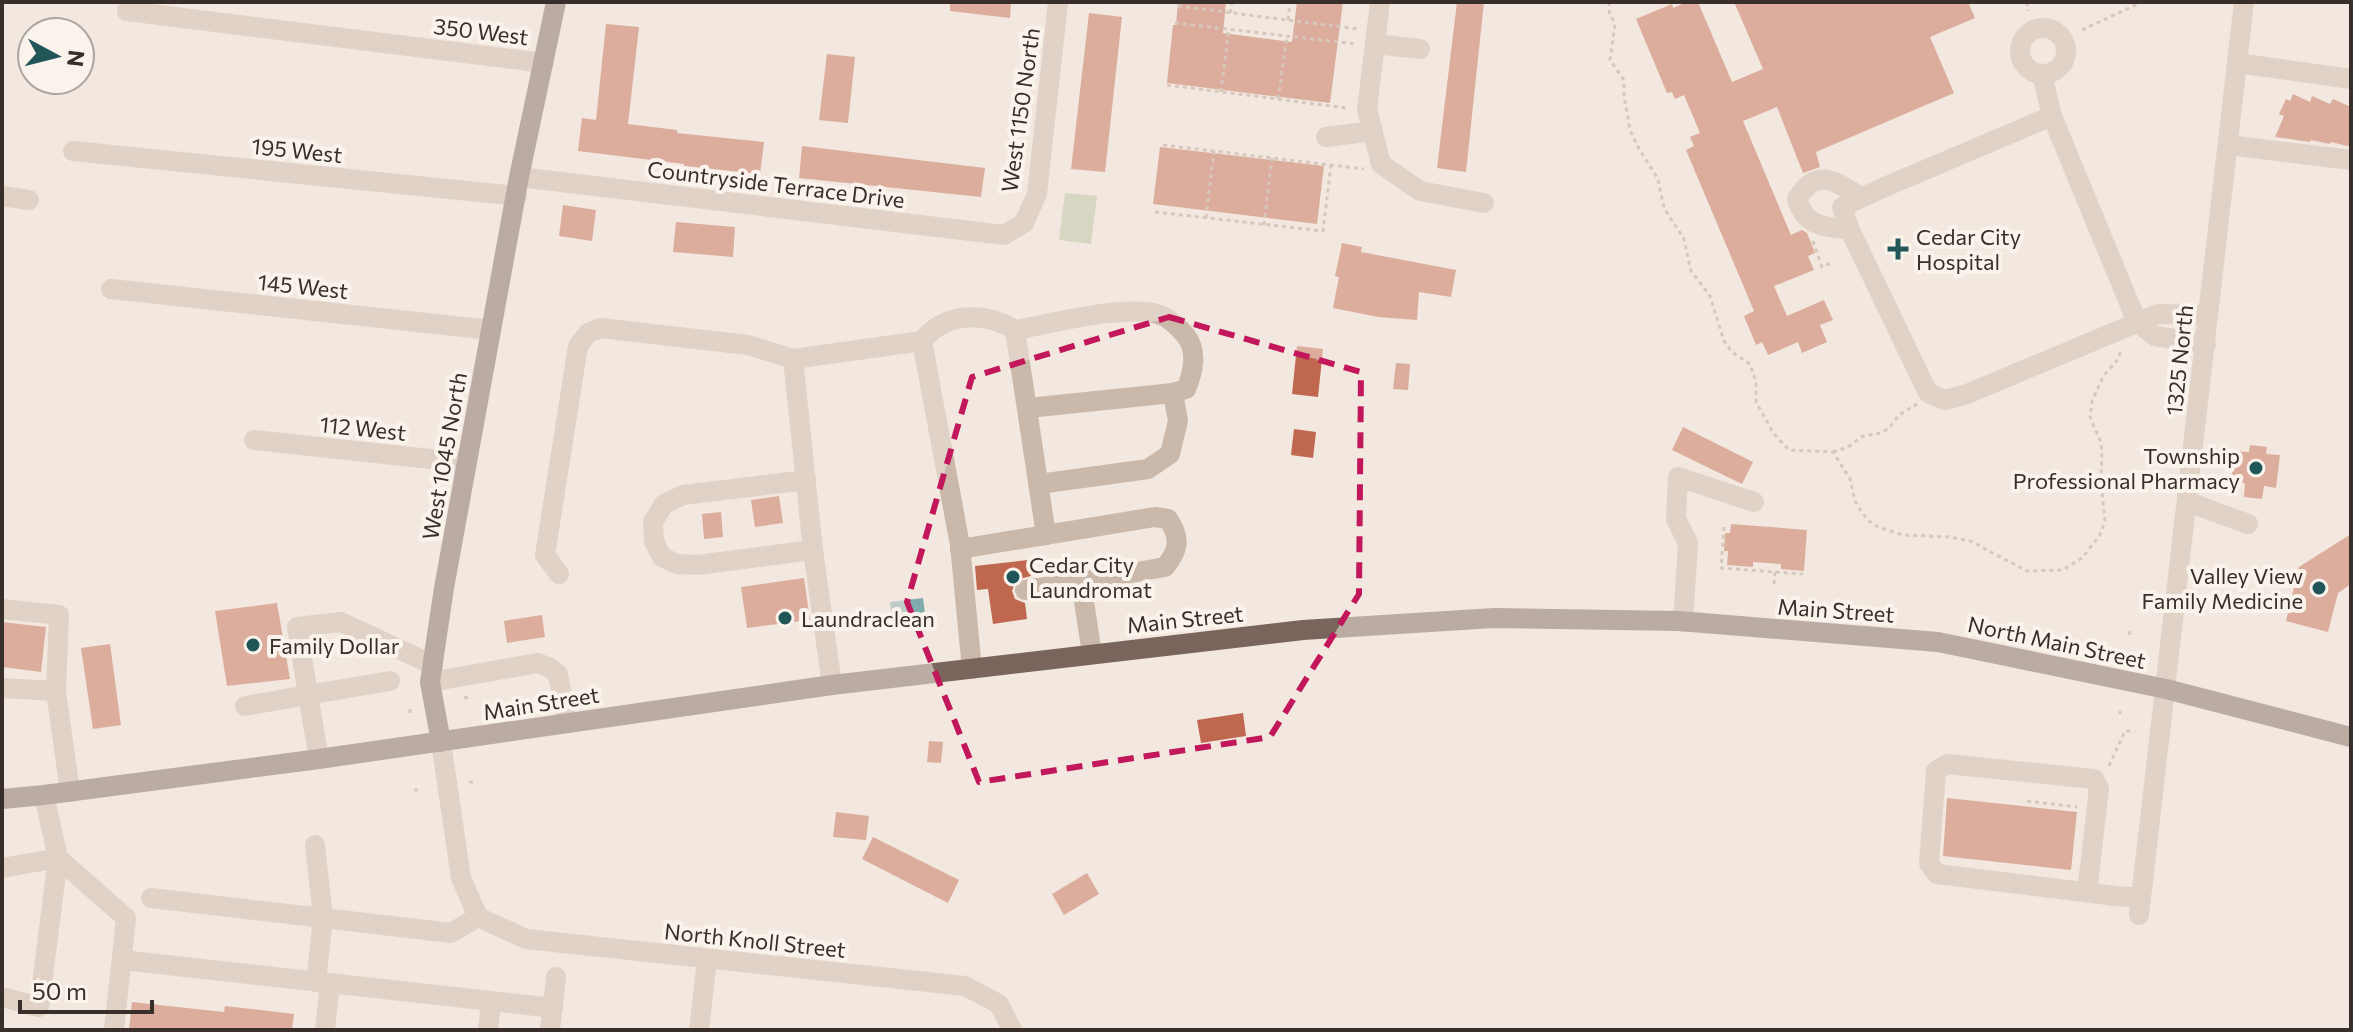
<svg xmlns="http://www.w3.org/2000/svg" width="2353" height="1032" font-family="Commissioner,sans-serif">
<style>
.green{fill:#b6c19f}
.water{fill:#7fadae}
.building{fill:#c0674f}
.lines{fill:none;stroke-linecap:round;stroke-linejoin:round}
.path{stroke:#b6a295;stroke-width:3;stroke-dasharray:4 4;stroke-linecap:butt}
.minor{stroke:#cab8ab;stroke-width:20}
.major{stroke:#79655c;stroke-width:20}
.marked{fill:none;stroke:#c2185b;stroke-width:6;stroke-dasharray:16 10;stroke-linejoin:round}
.poi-dot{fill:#215658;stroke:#f9f3ec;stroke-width:3}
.labels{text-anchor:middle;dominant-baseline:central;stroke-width:8;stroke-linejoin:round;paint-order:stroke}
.street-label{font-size:22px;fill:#382e2a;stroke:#f9f3ec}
.poi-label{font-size:22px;fill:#382e2a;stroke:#f9f3ec;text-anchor:start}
</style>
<rect width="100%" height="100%" fill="#f2e8df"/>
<!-- green -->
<polygon class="green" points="1065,193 1097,196 1091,244 1059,240"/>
<!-- water -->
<polygon class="water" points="923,598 925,614 892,618 890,602"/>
<!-- building -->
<g class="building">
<polygon points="950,2 1011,2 1010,18 950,11"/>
<polygon points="1178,2 1226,2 1223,33 1292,42 1297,2 1343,2 1330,103 1167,83 1173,25 1176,25"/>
<polygon points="1457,2 1484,2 1466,172 1437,168"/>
<polygon points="1687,2 1698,2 1732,82 1763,69 1734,2 1968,2 1975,18 1930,37 1954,93 1816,152 1820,167 1803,173 1777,107 1743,121 1791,235 1802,230 1807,233 1815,253 1808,256 1814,270 1774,286 1787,316 1824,300 1833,320 1820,325 1827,342 1802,353 1798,342 1768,355 1762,342 1756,345 1744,316 1754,311 1686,150 1694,146 1690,137 1700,133 1684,95 1675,99 1672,92 1667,93 1636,19 1672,4 1673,8"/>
<polygon points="1089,13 1122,17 1105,172 1071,169"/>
<polygon points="606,24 639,27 628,124 677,130 677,133 764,142 760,174 684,166 684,164 578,151 582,118 596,120"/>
<polygon points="827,54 855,57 848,123 819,120"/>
<polygon points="2293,94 2310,102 2312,96 2330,104 2333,99 2351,107 2351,147 2331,142 2330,144 2311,140 2310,142 2275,137 2284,116 2279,114 2286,99 2290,101"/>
<polygon points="802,146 985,168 981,197 799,178"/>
<polygon points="1160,147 1324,166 1317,224 1153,204"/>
<polygon points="563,205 596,210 592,241 559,236"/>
<polygon points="676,222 735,227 733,257 673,252"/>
<polygon points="1342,243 1362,247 1361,252 1456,270 1451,297 1419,292 1417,320 1378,317 1333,308 1339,277 1335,276"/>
<polygon points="1297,346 1323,349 1318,397 1292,394"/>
<polygon points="1396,363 1410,364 1408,390 1393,389"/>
<polygon points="1683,427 1753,462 1742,484 1672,450"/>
<polygon points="1294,429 1316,432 1313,458 1291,455"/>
<polygon points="2250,445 2267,447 2266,454 2280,455 2276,488 2264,486 2262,499 2244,497 2245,483 2231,481 2235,451 2249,452"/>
<polygon points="779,496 783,523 755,527 751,500"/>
<polygon points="721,512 723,537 704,539 702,514"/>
<polygon points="1731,524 1807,530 1804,571 1781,569 1781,564 1753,562 1753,567 1727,565 1728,551 1724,551 1725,533 1730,533"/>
<polygon points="2351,534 2351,584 2338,593 2328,632 2286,621 2299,567"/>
<polygon points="1028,560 1031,576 1016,580 1012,591 1015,599 1025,603 1027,619 993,624 988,589 977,590 975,566"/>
<polygon points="804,578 810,620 747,628 741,587"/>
<polygon points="277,603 290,679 227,686 215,611"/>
<polygon points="542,615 545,637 507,643 504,621"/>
<polygon points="2,622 46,627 41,672 2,667"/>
<polygon points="110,644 121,725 93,729 81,648"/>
<polygon points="1243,713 1246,736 1201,743 1197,720"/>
<polygon points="929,741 943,742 941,763 927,762"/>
<polygon points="1947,798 2077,812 2071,870 1943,856"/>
<polygon points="836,812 869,816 866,840 833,837"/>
<polygon points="873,837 959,880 948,903 862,859"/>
<polygon points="1087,873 1099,894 1064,915 1052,894"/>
<polygon points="132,1002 224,1012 225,1006 294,1014 292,1030 129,1030"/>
</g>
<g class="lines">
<!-- path -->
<g class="path">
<polyline points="1609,2 1609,11 1615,24 1610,60 1624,80 1624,96 1630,130 1638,147 1658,179 1664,208 1684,239 1691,271 1710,296 1724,341 1732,352 1750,364 1756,382 1756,402 1774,434 1789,450 1833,452 1850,479 1855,501 1861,511 1868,520 1878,527 1903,535 1950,537 1970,541 2027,571 2063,570 2082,558 2100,535 2105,521 2101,482 2102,451 2100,440 2090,417 2092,401 2104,375 2116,362 2122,349"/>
<polyline points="2027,2 2028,11"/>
<polyline points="1178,6 1358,29"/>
<polyline points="1230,13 1232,2"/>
<polyline points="1288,20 1290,2"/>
<polyline points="1175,23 1356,44"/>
<polyline points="2082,30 2142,2"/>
<polyline points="1167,85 1348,108"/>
<polyline points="1221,92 1229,29"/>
<polyline points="1278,99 1287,36"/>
<polyline points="1163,145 1364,169"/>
<polyline points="1155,212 1323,231 1331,165"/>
<polyline points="1206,218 1214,151"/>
<polyline points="1264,225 1272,158"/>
<polyline points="1813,241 1822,267 1833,262"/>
<polyline points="1833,452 1848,447 1863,436 1881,433 1889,428 1899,415 1917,404"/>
<polyline points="1724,527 1721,568 1803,574"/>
<polyline points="1774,584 1775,572"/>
<polyline points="2129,631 2130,635"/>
<polyline points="464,698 468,697 467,701"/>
<polyline points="410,709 410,713"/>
<polyline points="2120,714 2120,711"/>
<polyline points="2109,766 2125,731 2135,731"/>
<polyline points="469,782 473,782 473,778"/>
<polyline points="414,790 419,790"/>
<polyline points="2027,801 2077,807"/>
</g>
<!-- minor -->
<g class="minor">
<polyline points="1380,2 1367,109 1381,164 1420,191 1484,203"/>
<polyline points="127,11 544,63"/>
<circle cx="2043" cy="51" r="23"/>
<polyline points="1375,44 1420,49"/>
<polyline points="2237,63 2351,79"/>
<polyline points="2042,75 2052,116"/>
<polyline points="1326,137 1373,131"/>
<polyline points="2228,145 2351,160"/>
<polyline points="73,151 517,196"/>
<polyline points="519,177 1004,235 1024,223 1037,194 1058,2"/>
<polyline points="2,196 29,200"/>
<path d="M1850 230C1824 226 1806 228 1797 199 1817 165 1837 183 1861 197"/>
<polyline points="111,289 491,330"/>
<path d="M1015 330C1050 324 1132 302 1163 316 1172 320 1179 328 1186 336 1198 351 1193 373 1186 389L1173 393"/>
<path d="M922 341C945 312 985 311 1015 330L1046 535"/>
<polyline points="2206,344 2155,336 2137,322 2052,116 1880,189 1842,207 1850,230 1928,393 1945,400 1967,394 2158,314 2208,315"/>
<polyline points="793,359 922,341 960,545 972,669"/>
<polyline points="1028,408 1173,393 1178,421 1170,454 1148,469 1039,484"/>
<polyline points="254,440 467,463"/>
<polyline points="806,480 683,495 664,504 653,522 654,541 662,557 677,564 697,565 813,550"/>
<polyline points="2188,502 2248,524"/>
<path d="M960 549 1155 517 1168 519C1181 538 1179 550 1165 567L1081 582 1092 654"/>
<polyline points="559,574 545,555 578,346 588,333 600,328 748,345 793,359 813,550 832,685"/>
<polyline points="1025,590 1081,582"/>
<polyline points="2,609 59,615 56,691 70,792"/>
<polyline points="1683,622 1688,543 1676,519 1678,477 1754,502"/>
<polyline points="430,682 538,663 550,668 558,674 567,723"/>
<polyline points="2,688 56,691"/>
<polyline points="245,706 308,695 297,627 341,622 433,665"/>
<polyline points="441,742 461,878 478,917"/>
<polyline points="319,759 308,695 390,681"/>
<polyline points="315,845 323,918 451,933 478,917"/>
<polyline points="2,868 58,858 126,918 114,1030"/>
<polyline points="2087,892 2099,789 2094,779 1947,764 1936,771 1929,863 1937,874 2116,896 2141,898"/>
<polyline points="151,898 323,918 316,982"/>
<polyline points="2139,915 2244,2"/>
<polyline points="478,917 526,939 965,986 999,1004 1012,1030"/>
<polyline points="122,960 491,1001 488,1030"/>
<polyline points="2,997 39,1007 58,858 44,795"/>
<polyline points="491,1001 553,1008"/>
<polyline points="325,1030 330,983"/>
<polyline points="550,1030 556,977"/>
<polyline points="699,1030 707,959"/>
</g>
<!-- major -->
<g class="major">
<polyline points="441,742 430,682 444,588 519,177 556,2"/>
<polyline points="2,799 44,795 319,759 832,685 1303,630 1494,618 1679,621 1938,642 2166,689 2351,737"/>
</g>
</g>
<!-- marked area -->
<path d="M0 0H2353V1032H0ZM1169 317 1361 372 1359 594 1270 737 979 782 907 602 972 377Z" fill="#f2e8df" fill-opacity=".55" fill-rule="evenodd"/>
<path class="marked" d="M1169 317 1361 372 1359 594 1270 737 979 782 907 602 972 377Z"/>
<!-- markers -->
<g class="poi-dot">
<path d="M1894 237h8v8h8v8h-8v8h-8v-8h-8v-8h8z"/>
<circle cx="2256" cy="468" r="8"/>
<circle cx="1013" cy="577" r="8"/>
<circle cx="2319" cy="588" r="8"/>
<circle cx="785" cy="618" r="8"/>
<circle cx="253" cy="645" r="8"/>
</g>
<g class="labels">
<!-- street labels -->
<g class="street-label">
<text transform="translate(481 31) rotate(7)">350 West</text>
<text transform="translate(1020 110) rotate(-82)">West 1150 North</text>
<text transform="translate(297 150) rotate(6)">195 West</text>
<text transform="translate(776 184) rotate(7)">Countryside Terrace Drive</text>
<text transform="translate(303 286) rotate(6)">145 West</text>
<text transform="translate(2179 360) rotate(-84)">1325 North</text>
<text transform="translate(363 428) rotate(6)">112 West</text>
<text transform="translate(444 456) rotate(-80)">West 1045 North</text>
<text transform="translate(1836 610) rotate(4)">Main Street</text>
<text transform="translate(1185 619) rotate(-6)">Main Street</text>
<text transform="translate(2057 642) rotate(12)">North Main Street</text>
<text transform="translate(541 703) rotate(-9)">Main Street</text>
<text transform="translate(755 940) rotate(6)">North Knoll Street</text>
</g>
<!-- poi labels -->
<g class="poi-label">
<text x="1916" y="236">Cedar City<tspan x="1916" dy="25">Hospital</tspan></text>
<text x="2240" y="455" text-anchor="end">Township<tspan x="2240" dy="25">Professional Pharmacy</tspan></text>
<text x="1029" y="564">Cedar City<tspan x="1029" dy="25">Laundromat</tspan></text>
<text x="2303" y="575" text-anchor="end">Valley View<tspan x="2303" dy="25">Family Medicine</tspan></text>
<text x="801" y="618">Laundraclean</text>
<text x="269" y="645">Family Dollar</text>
</g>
</g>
<!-- border -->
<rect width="2353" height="1032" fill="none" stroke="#382e2a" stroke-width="8"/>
<!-- north arrow -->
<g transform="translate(56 56) rotate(97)"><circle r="38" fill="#f9f3ec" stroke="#aca49e" stroke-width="2"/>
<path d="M0-6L14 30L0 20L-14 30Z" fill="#215658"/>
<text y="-12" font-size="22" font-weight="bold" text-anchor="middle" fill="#382e2a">N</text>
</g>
<!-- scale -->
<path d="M20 1000v12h132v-12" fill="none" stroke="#382e2a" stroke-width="4"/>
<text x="32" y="1000" font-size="24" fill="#382e2a" stroke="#f9f3ec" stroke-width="6" paint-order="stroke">50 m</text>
</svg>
